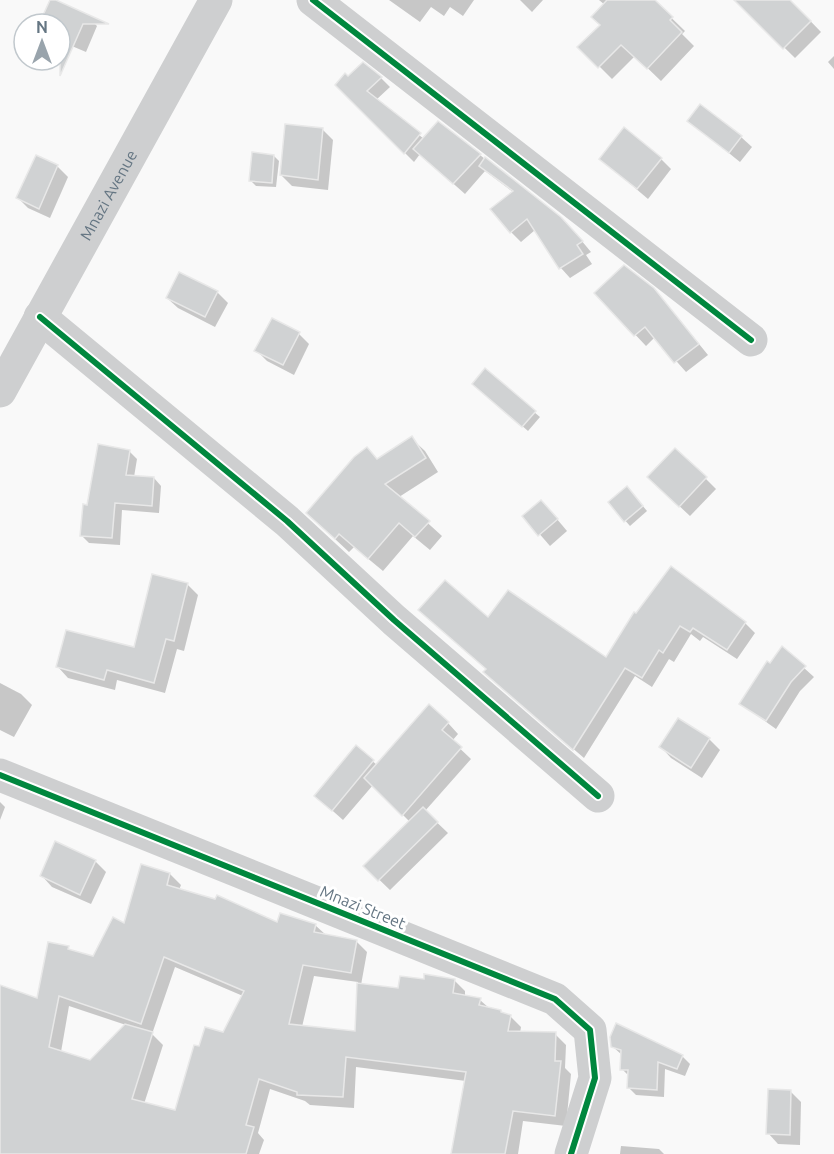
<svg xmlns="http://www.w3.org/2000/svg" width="834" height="1154" font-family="Ubuntu,sans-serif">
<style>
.shadow{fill:#0003;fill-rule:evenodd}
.building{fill:#d0d2d3;stroke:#e8e8e8;stroke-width:1.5;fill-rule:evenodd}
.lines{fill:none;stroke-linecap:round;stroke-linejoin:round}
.minor{stroke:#cecfd0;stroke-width:33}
.cycleway-casing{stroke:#fff;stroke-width:10}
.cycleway{stroke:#00873e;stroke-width:6}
.labels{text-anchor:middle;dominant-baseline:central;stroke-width:6;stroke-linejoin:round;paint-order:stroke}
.street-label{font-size:16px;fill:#657683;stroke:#fff}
</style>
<rect width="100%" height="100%" fill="#f9f9f9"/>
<!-- shadow -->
<g class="shadow">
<polygon points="52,0 87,16 97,26 86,52 60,41 60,24 41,24"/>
<polygon points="389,0 474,0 463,16 450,7 444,16 431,7 420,22"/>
<polygon points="520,0 543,0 532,12"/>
<polygon points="599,0 653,0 685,31 682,34 694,46 661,81 635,56 612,79 580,47 602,25 605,5"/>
<polygon points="740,0 790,0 821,32 795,58 738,2"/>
<polygon points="834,56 834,69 828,62"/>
<polygon points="348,78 381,78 390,87 376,100 424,139 480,155 571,228 591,252 586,255 592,264 570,278 561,268 535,230 521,242 511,232 513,192 485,171 465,194 420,154 414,162 337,85"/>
<polygon points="689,121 741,137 752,147 740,162"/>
<polygon points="323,130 333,140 328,190 292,186 281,175"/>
<polygon points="274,156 279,161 276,187 256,186 251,181"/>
<polygon points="36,157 57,166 68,177 50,218 28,208 18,198"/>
<polygon points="601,159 661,159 671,169 648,199"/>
<polygon points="217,292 228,303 215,327 178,308 167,298"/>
<polygon points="596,293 664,301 708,355 686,372 655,337 646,346"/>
<polygon points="299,334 309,344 294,375 267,361 256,350"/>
<polygon points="485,371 540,417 528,431 479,388"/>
<polygon points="411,438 425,451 438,472 399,497 442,536 430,550 413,536 383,571 354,547 349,552 321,526 367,449 378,460"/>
<polygon points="99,446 130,452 137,459 134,477 154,478 161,486 159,513 122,510 120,545 89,543 81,535"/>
<polygon points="706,479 716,489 690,516 660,488"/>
<polygon points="632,493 647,511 630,526 610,503"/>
<polygon points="551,512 567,531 550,546 524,516"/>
<polygon points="187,584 198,595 184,651 177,649 165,693 117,680 115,690 68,678 58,667 136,649"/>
<polygon points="634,614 745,623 755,633 737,659 703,637 700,641 691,634 674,662 669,659 652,687 635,676 584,758 495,682 488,670 489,620 607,659"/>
<polygon points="782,648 814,677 800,691 776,729 741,704"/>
<polygon points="0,683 21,694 32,705 14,737 0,730"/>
<polygon points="448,723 458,734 452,741 471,759 425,811 448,833 390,890 365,866 410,822 373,785 343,820 316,796 356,747 377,765"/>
<polygon points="709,739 720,750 702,778 671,758 661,747"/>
<polygon points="0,802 5,807 0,820"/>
<polygon points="95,861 106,872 91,904 52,887 42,876"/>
<path d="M170 874 181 885 179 890 278 924 315 925 326 935 356 941 367 952 361 985 400 990 425 981 454 980 465 991V997L480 1000 489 1008 510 1016 521 1027 520 1033 555 1034 566 1045 565 1068 571 1074 566 1126 523 1121 518 1154H453L466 1081 356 1067 354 1108 310 1105 305 1101 270 1089 258 1133 264 1140 259 1154H0V988L38 1000 68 948 72 952 93 958ZM175 967 243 996 224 1034 200 1048 176 1112 144 1104 163 1045 152 1034ZM314 976 358 982 356 1033 302 1027ZM69 1006 126 1025 91 1062 61 1052Z"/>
<polygon points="612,1046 682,1056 690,1064 685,1076 665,1069 664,1097 636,1095 628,1087 629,1076 622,1069 622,1055"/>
<polygon points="790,1091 801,1102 800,1145 778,1144 768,1133"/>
<polygon points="621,1146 659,1149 664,1154 620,1154"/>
</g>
<!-- building -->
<g class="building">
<polygon points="50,0 56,0 109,24 83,24 60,76 60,24 39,24"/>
<polygon points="607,0 655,0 673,17 670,20 682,32 647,69 621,45 598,68 577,47 600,25 591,17"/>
<polygon points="734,0 790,0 811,21 783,49"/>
<polygon points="363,62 382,77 367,91 421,133 404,154 335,85 345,73 348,76"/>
<polygon points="700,104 742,136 729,153 687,121"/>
<polygon points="438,121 481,154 453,184 413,149"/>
<polygon points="285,124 323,128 318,180 280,175"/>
<polygon points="624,127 662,158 637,189 599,159"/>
<polygon points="252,152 274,155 272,183 249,181"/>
<polygon points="36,155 58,165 39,209 16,198"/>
<polygon points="485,157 561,217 583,241 577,245 583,254 559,269 527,219 510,233 490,209 513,191 479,166"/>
<polygon points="624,265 654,288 699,344 674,363 645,327 634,336 594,293"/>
<polygon points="179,272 218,291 205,317 166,298"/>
<polygon points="272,318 300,332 283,365 254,351"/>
<polygon points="485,368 536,411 522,427 472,384"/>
<polygon points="412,436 426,458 385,484 430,521 415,537 399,523 368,559 339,534 335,539 306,513 354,457 367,447 377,459"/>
<polygon points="98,444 130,450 126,475 154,477 152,506 115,503 112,538 80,536 83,504 87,505"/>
<polygon points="675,448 707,477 679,507 647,477"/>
<polygon points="627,486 643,506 624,522 608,502"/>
<polygon points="541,500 558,519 538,536 522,516"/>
<polygon points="671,566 746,622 727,650 693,628 690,632 680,626 663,653 659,650 642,678 625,668 573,750 483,672 486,669 418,610 445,580 488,617 508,590 606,657 634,612 636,613"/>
<polygon points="152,574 188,583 174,641 166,639 154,683 107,670 104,680 56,667 66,630 134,647"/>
<polygon points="782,646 806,666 791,682 766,721 739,704 767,661 770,663"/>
<polygon points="429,704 449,722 442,730 462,747 402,816 364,778"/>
<polygon points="678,718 710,738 691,768 659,747"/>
<polygon points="356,745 374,760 332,811 314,796"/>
<polygon points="423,807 438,822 378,881 363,866"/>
<polygon points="55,841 96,860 80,895 40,876"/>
<path d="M141 864 170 873 167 885 215 899 217 895 277 922 280 913 316 924 314 932 357 940 351 973 303 965 289 1024 355 1031 357 983 398 988 400 976 424 979V974L455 979 453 993 481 998 479 1005 501 1010V1012L511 1015 508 1031 556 1032 555 1061H561L555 1116 513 1111 505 1154H451L466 1072 346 1057 343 1097 297 1095V1092L259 1079 246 1125 254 1127 246 1154H0V985L37 998 48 942 69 946 68 949 93 956 113 917 124 923ZM164 957 244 991 223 1032 205 1027 199 1046 194 1045 175 1110 132 1099 153 1032 125 1024 90 1060 49 1047 59 996 141 1024Z"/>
<polygon points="616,1023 683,1055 677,1069 658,1062 657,1090 627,1088 628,1070 620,1070 621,1050 611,1047 610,1037"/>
<polygon points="768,1089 791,1090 790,1135 766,1134"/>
</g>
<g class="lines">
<!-- minor -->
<g class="minor">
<polyline points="313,0 751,340"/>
<polyline points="40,317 287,521 394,620 598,796"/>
<path id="s1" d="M0 391 216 0"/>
<polyline points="0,775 555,999 590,1030 595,1078 571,1154"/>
</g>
<defs>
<g id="cycleway">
<polyline points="313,0 751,340"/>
<polyline points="40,317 287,521 394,620 598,796"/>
<polyline points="0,775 555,999 590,1030 595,1078 571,1154"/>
</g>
</defs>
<!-- cycleway casing -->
<use href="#cycleway" class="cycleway-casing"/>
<!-- cycleway -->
<use href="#cycleway" class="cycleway"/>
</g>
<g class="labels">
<!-- street labels -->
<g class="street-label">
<text stroke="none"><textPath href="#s1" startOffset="224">Mnazi Avenue</textPath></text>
<text transform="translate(363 907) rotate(22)">Mnazi Street</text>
</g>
</g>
<!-- north arrow -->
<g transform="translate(42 42)"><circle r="28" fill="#ffffff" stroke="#c1c8cd" stroke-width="1.5"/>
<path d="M0-4.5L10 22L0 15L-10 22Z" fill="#99a4ac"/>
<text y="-9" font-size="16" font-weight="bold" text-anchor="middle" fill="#657683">N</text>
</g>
</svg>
